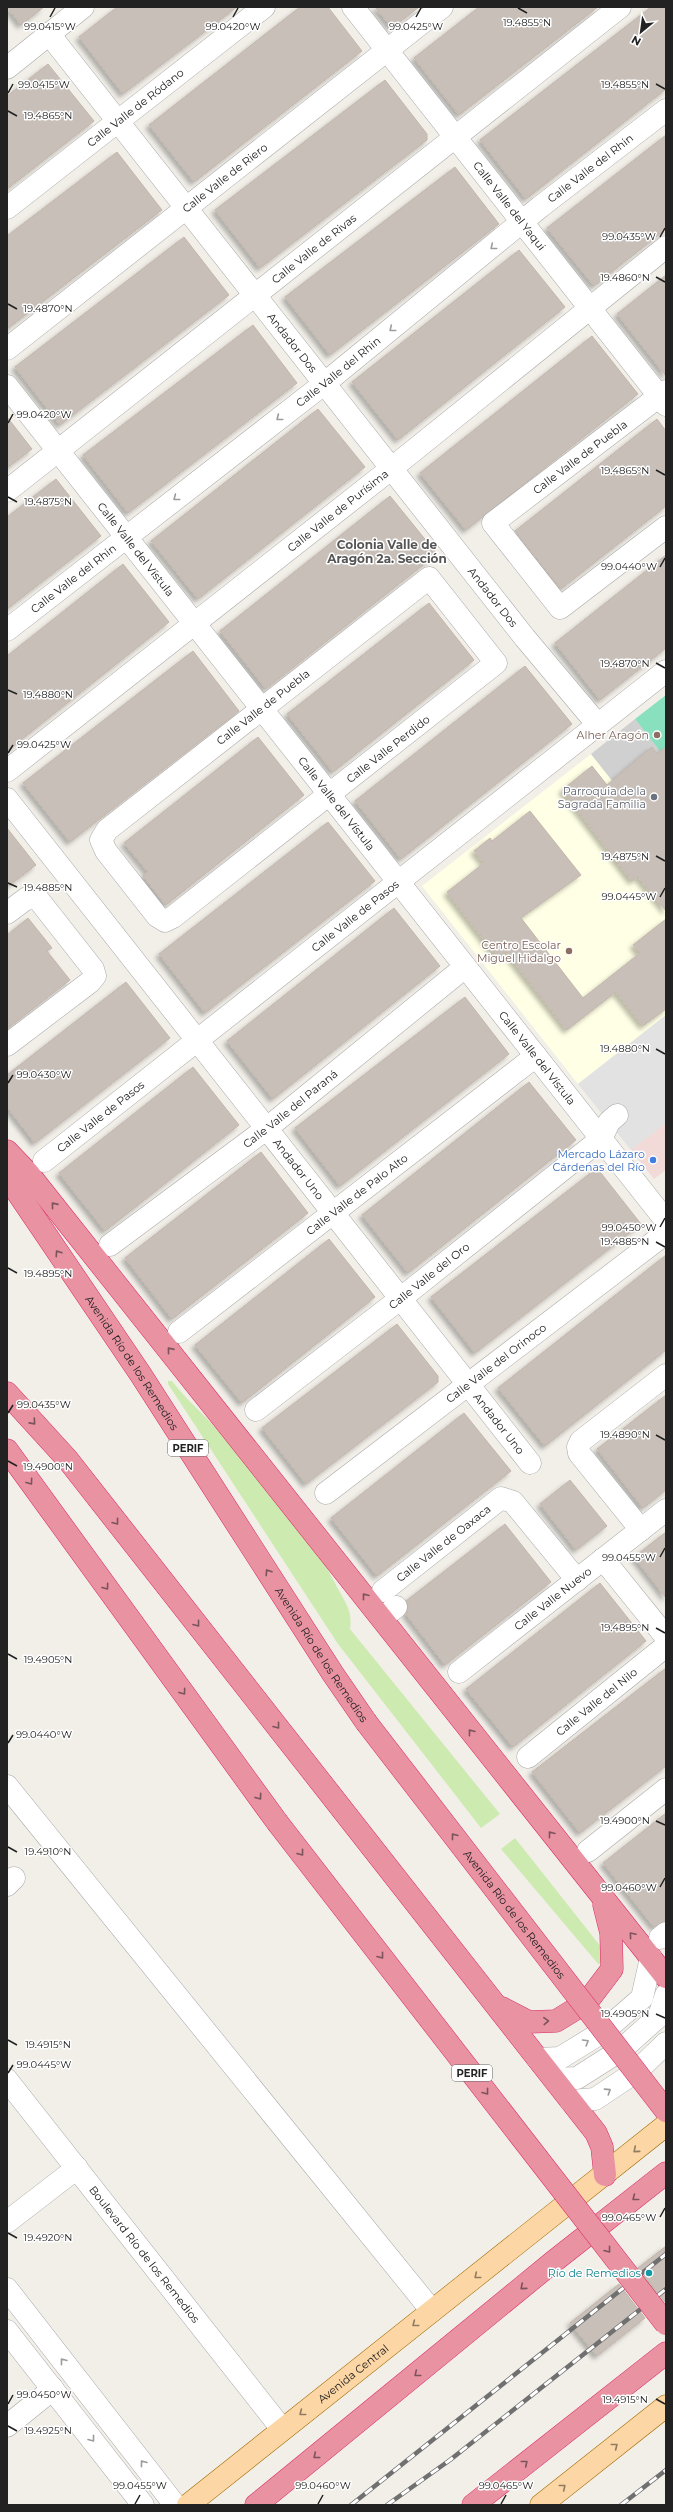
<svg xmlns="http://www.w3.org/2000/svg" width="673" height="2512" font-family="Montserrat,sans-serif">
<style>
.commercial{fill:#f2dad9}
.education{fill:#ffffe5}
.religious{fill:#d0d0d0}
.grass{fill:#cdebb0}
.pitch{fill:#88e0be}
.parking{fill:#e2e2e2}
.building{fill:#c7bfb8;stroke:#c4b6ab;filter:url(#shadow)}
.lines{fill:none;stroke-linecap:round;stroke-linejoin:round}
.minor-casing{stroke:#a9a9a9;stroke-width:23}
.major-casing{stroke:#a06b00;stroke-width:23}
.highway-casing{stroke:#dc2a67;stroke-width:23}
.minor{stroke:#fff;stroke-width:22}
.major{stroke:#fcd6a4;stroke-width:22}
.highway{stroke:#e892a2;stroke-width:22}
.rail-casing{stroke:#707070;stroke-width:4.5}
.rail{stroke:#fff;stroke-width:3;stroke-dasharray:9;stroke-linecap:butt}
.highway-bridge-casing{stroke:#dc2a67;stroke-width:23;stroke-linecap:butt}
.highway-bridge{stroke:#e892a2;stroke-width:22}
.oneway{stroke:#9c9c9c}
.oneway2{stroke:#7b545c}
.oneway3{stroke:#8f7c63}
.ticks{fill:none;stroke:#222;stroke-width:1.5}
.education-dot{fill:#8d6e63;stroke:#fff;stroke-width:1.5}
.worship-dot{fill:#6b7280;stroke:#fff;stroke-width:1.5}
.shop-dot{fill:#3f7fe0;stroke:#fff;stroke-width:1.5}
.culture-dot{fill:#0f9aa8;stroke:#fff;stroke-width:1.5}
.labels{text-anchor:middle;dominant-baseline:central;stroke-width:3;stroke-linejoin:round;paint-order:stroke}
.shield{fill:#fff;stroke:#646464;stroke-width:1}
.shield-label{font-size:10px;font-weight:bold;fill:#222}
.street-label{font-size:11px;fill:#222;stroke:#fff}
.education-label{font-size:11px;fill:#785e54;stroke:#fff;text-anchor:end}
.worship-label{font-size:11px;fill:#5b616d;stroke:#fff;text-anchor:end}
.shop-label{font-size:11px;fill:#366cbe;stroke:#fff;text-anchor:end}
.culture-label{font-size:11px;fill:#0d838f;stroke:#fff;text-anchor:end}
.neighbourhood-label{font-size:12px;font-weight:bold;fill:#555;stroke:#fff}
.ticks-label{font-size:10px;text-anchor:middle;fill:#222;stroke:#fff;stroke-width:3;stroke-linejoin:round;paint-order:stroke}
</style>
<defs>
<filter id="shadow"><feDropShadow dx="-3.5" dy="3.5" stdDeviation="2" flood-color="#0004"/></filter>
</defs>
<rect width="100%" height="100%" fill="#f2efe9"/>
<!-- commercial -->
<polygon class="commercial" points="666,1123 666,1170 654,1179 631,1150"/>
<!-- education -->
<polygon class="education" points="591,754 666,849 666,1015 578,1084 422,886"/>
<!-- religious -->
<polygon class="religious" points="635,719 666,758 666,849 591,754"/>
<!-- grass -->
<g class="grass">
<path d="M168 1381H172C184 1397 198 1409 211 1423 255 1472 308 1528 337 1587 345 1602 353 1611 350 1629L500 1814 481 1828 338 1644 168 1384Z"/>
<polygon points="515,1838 605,1952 599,1965 501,1849"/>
</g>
<!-- pitch -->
<polygon class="pitch" points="666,695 666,747 660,751 635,719"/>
<!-- parking -->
<polygon class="parking" points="666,1015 666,1123 631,1150 578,1084"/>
<!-- building -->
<g class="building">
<polygon points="7,7 44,7 21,25"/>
<polygon points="117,7 237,7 123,94 79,37"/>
<polygon points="300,7 328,7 362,51 194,182 149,125"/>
<polygon points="375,7 419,7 392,28"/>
<polygon points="479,7 598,7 459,115 414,58"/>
<polygon points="651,7 666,7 666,89 526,199 480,140"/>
<polygon points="48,64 94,121 7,189 7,96"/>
<polygon points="385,80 427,134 427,140 260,268 215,210"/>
<polygon points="666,135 666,229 594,286 547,228"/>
<polygon points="117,152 162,210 7,329 7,236"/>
<polygon points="455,167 499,224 330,355 285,297"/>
<polygon points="184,237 229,295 60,425 15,367"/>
<polygon points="519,250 565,307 398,440 352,382"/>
<polygon points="666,275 666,376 617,314"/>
<polygon points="253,325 297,383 128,513 83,455"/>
<polygon points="592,336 638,394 466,530 420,473"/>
<polygon points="318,409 365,467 198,599 151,541"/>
<polygon points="7,417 32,449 7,468"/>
<polygon points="657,419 666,431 666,506 561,589 515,531"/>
<polygon points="56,479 101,536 7,609 7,517"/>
<polygon points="390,496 437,554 266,689 220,631"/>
<polygon points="666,555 666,648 600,700 555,643"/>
<polygon points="123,564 169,622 7,751 7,656"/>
<polygon points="429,603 474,660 333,772 287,714"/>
<polygon points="193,651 239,711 70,842 23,783"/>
<polygon points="525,666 572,724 401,859 355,801"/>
<polygon points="258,737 304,795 166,905 143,876 148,872 124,843"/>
<polygon points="652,747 657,754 666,747 666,911 638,877 632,881 562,790 592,766 607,785"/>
<polygon points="530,811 581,875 521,918 583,998 640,953 633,945 666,919 666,1009 643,1026 616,992 567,1030 506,952 498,958 447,892 484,863 474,851 490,838 492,841"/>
<polygon points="328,822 375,881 205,1013 159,954"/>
<polygon points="7,828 36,865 7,887"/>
<polygon points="394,908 440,966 273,1099 227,1041"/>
<polygon points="28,918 52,948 47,951 70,980 7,1029 7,935"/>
<polygon points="126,982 170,1038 35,1143 7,1107 7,1075"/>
<polygon points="465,997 509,1054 340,1186 295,1128"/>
<polygon points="193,1067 239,1125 105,1231 59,1173"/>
<polygon points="529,1082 576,1140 408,1273 362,1215"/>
<polygon points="261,1152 308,1213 172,1319 125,1258"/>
<polygon points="597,1168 641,1224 475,1353 431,1297"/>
<polygon points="329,1239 375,1297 242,1403 195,1345"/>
<polygon points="666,1255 666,1350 545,1446 498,1388"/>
<polygon points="397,1324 438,1376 438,1382 306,1484 262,1428"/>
<polygon points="666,1395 666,1490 643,1508 597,1449"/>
<polygon points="464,1413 511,1471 377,1576 331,1518"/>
<polygon points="570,1480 607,1526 576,1550 540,1504"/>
<polygon points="505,1524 551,1582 445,1665 406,1614 408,1606 406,1601"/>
<polygon points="666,1532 666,1598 634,1557"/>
<polygon points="600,1583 646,1641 513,1747 466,1689"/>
<polygon points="666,1668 666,1766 580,1833 532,1772"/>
<polygon points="666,1813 666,1921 654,1927 603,1863"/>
<polygon points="666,2246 666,2301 665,2302 638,2268"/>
<polygon points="619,2284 645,2318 597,2356 570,2323"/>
</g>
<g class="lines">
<defs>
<g id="minor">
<path id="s1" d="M353 7 666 405"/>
<path id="s2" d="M49 34 525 638 598 725"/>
<polyline points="7,68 83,7"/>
<path id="s3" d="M7 208 264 7"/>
<path id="s4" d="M7 349 442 7"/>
<path id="s5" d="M7 386 666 1221"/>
<polyline points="666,391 493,523 560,608 666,527"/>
<path id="s6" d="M7 491 620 7"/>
<polygon points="429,578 496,663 173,917 165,921 157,916 106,851 101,840 107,830"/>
<path id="s7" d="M7 630 325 383 540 207 666 110"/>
<path id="s8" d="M7 771 392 468 666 247"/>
<path id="s9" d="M7 799 530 1463"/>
<polyline points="7,913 27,898 38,899 93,969 95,976 90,982 7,1045"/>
<path id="s10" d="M44 1161 666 671"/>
<path id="s11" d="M110 1245 266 1129 465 967"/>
<path id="s12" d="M179 1332 536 1056"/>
<path id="s13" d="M256 1410 400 1299 601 1139 609 1122 617 1115"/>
<path id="s14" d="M326 1493 666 1233"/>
<polyline points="641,1530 579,1453 578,1447 581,1441 666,1375"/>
<polyline points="603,1559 666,1637"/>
<path id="s15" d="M383 1591 501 1498 513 1502 577 1580"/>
<polyline points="382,1618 396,1607"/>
<path id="s16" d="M459 1672 666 1510"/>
<path id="s17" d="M528 1757 666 1646"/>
<polyline points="7,1786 432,2311"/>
<polyline points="588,1851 666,1789"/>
<polyline points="7,1885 14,1878"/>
<polyline points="660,1938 666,1933"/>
<polyline points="538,2059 560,2058 604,2031 642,1998 651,1958"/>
<polyline points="554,2079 577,2078 621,2050 659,2016 666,1995"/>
<path id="s18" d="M7 2080 282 2429"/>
<polyline points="571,2101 595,2099 637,2071 666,2043"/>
<polyline points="7,2222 77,2168"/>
<polyline points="7,2289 175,2505"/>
<polyline points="7,2331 143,2505"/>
<polyline points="7,2426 53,2389"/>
</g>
<g id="major">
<path id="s19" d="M188 2505 666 2125"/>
<polyline points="541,2505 666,2406"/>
</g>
<g id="highway">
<polyline points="7,1151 28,1173 666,1977"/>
<path id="s20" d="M7 1177 141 1375 333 1674 366 1722"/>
<polyline points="7,1393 68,1460 596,2133 602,2147 605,2175"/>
<polyline points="7,1450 277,1822"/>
<polyline points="502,2008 529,2022 556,2021 587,2002 612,1969 611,1933 604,1905"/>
<polyline points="256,2505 553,2262 666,2173"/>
<polyline points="473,2505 666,2353"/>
</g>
</defs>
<!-- minor casing -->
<use href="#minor" class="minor-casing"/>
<!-- major casing -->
<use href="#major" class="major-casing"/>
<!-- highway casing -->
<use href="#highway" class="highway-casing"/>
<!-- minor -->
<use href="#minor" class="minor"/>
<!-- major -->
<use href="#major" class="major"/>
<!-- highway -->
<use href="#highway" class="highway"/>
<defs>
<g id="rail">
<polyline points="351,2505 666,2254"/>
<polyline points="387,2505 450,2460 666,2289"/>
<polyline points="621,2505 666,2470"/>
</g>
</defs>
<!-- rail casing -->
<use href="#rail" class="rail-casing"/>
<!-- rail -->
<use href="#rail" class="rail"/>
<defs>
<g id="highway-bridge">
<path id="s21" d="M366 1722 666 2111"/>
<polyline points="277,1822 666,2324"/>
</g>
</defs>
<!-- highway-bridge casing -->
<use href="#highway-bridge" class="highway-bridge-casing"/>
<!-- highway-bridge -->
<use href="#highway-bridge" class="highway-bridge"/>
</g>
<!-- one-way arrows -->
<defs><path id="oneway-chevron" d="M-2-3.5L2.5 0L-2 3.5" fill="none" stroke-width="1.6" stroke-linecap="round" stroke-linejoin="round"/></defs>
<g class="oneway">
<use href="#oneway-chevron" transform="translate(493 247) rotate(141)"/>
<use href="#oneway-chevron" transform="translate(392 329) rotate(141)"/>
<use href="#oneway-chevron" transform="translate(279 418) rotate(142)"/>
<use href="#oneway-chevron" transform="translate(176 498) rotate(142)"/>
<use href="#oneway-chevron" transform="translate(586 2042) rotate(-31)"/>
<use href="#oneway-chevron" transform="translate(608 2091) rotate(-33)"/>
<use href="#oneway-chevron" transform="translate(63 2361) rotate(-128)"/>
<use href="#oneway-chevron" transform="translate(92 2439) rotate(52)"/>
<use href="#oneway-chevron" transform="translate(143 2463) rotate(-128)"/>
</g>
<g class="oneway2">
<use href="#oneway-chevron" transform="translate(54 1205) rotate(-129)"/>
<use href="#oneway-chevron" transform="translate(58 1253) rotate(-124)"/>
<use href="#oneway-chevron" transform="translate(170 1350) rotate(-129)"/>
<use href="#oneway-chevron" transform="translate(33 1422) rotate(48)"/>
<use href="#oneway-chevron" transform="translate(30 1482) rotate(54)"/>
<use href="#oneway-chevron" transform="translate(116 1522) rotate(52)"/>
<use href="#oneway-chevron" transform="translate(268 1572) rotate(-123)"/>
<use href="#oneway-chevron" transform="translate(106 1587) rotate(54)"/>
<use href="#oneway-chevron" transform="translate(365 1596) rotate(-128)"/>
<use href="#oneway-chevron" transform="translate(197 1624) rotate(52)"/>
<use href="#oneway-chevron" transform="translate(183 1692) rotate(54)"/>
<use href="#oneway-chevron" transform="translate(277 1726) rotate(52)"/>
<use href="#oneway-chevron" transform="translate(471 1732) rotate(-128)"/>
<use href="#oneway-chevron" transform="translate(259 1797) rotate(54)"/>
<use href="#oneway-chevron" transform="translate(551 1834) rotate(-128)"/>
<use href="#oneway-chevron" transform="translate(454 1836) rotate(-128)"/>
<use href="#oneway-chevron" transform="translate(301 1853) rotate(52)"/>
<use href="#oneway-chevron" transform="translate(632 1935) rotate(-130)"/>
<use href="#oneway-chevron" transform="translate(381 1956) rotate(52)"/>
<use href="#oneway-chevron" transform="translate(546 2021) rotate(-3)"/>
<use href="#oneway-chevron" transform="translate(486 2092) rotate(52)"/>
<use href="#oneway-chevron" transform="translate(635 2198) rotate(142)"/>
<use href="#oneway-chevron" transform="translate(608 2250) rotate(52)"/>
<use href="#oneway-chevron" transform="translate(523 2287) rotate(140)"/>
<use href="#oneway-chevron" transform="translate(417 2374) rotate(141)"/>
<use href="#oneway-chevron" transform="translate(316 2456) rotate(141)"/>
<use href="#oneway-chevron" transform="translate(525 2463) rotate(-39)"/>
</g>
<g class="oneway3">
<use href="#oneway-chevron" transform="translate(636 2150) rotate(140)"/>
<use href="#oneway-chevron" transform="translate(477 2276) rotate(141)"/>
<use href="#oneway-chevron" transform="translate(415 2324) rotate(142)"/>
<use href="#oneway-chevron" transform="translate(302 2413) rotate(142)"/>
<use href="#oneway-chevron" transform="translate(615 2446) rotate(-38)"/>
<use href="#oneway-chevron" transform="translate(563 2487) rotate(-39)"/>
</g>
<!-- ticks -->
<path class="ticks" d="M518 8 527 13M50 17 55 8M233 17 238 8M416 17 421 8M656 84 665 89M8 93 13 84M8 111 17 116M660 237 665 228M656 277 665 282M8 304 17 309M8 423 13 414M656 470 665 475M8 497 17 502M660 567 665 558M656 663 665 668M8 690 17 694M8 753 13 745M656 856 665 861M8 883 17 887M660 897 665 888M656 1049 665 1054M8 1083 13 1075M660 1227 665 1218M656 1242 665 1247M8 1268 17 1273M8 1413 13 1405M656 1435 665 1440M8 1461 17 1466M660 1557 665 1548M656 1628 665 1633M8 1654 17 1659M8 1743 13 1735M656 1821 665 1825M8 1847 17 1852M660 1887 665 1878M656 2014 665 2018M8 2040 17 2045M8 2073 13 2065M660 2217 665 2208M8 2233 17 2238M656 2399 665 2404M8 2404 13 2395M8 2426 17 2431M135 2504 140 2495M318 2504 323 2495M501 2504 506 2495"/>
<!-- markers -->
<g class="education-dot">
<circle cx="657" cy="735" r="4"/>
<circle cx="569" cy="951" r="4"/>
</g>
<circle class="worship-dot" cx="654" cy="797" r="4"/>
<circle class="shop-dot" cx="653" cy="1160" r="4"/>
<circle class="culture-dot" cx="649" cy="2273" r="4"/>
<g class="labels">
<!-- shield labels -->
<g class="shield">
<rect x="168" y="1440" width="40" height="16" rx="3"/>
<rect x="452" y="2065" width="40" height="16" rx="3"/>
</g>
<g class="shield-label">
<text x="188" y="1448">PERIF</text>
<text x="472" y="2073">PERIF</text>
</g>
<!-- street labels -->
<g class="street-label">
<text stroke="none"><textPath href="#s3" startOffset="163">Calle Valle de Ródano</textPath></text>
<text stroke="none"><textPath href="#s7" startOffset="744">Calle Valle del Rhin</textPath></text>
<text stroke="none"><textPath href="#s4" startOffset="277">Calle Valle de Riero</textPath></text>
<text stroke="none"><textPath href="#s1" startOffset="253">Calle Valle del Yaqui</textPath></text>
<text stroke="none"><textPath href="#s6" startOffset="391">Calle Valle de Rivas</textPath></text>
<text stroke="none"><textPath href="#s2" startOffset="393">Andador Dos</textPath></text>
<text stroke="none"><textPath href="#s7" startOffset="420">Calle Valle del Rhin</textPath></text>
<text transform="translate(580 457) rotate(-37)">Calle Valle de Puebla</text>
<text stroke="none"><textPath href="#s8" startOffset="421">Calle Valle de Purísima</textPath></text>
<text stroke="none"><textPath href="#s5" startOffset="208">Calle Valle del Vístula</textPath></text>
<text stroke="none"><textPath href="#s7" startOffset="84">Calle Valle del Rhin</textPath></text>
<text stroke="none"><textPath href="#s2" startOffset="717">Andador Dos</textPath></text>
<text transform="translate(263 707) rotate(-38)">Calle Valle de Puebla</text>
<text transform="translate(388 749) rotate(-38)">Calle Valle Perdido</text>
<text stroke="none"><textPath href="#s5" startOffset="532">Calle Valle del Vístula</textPath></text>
<text stroke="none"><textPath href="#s10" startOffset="396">Calle Valle de Pasos</textPath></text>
<text stroke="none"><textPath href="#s5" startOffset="856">Calle Valle del Vístula</textPath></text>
<text stroke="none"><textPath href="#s11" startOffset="226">Calle Valle del Paraná</textPath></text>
<text stroke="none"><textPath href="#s10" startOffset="72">Calle Valle de Pasos</textPath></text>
<text stroke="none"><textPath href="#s9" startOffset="471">Andador Uno</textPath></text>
<text stroke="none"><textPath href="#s12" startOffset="225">Calle Valle de Palo Alto</textPath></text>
<text stroke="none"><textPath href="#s13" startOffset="219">Calle Valle del Oro</textPath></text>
<text stroke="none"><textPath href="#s20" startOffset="224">Avenida Río de los Remedios</textPath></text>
<text stroke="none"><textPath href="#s14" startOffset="214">Calle Valle del Orinoco</textPath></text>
<text stroke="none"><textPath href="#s9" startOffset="795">Andador Uno</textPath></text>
<text stroke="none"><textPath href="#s15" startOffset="77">Calle Valle de Oaxaca</textPath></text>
<text stroke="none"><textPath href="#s16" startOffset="119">Calle Valle Nuevo</textPath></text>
<text stroke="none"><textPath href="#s20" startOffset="572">Avenida Río de los Remedios</textPath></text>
<text stroke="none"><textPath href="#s17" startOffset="88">Calle Valle del Nilo</textPath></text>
<text stroke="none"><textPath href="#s21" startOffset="243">Avenida Río de los Remedios</textPath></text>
<text stroke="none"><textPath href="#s18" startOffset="222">Boulevard Río de los Remedios</textPath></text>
<text stroke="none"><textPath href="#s19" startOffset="211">Avenida Central</textPath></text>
</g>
<!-- education labels -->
<g class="education-label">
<text x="649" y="735">Alher Aragón</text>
<text x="561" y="945">Centro Escolar<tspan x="561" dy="13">Miguel Hidalgo</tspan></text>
</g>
<!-- worship labels -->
<g class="worship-label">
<text x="646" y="791">Parroquia de la<tspan x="646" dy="13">Sagrada Familia</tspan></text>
</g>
<!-- shop labels -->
<g class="shop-label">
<text x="645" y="1154">Mercado Lázaro<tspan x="645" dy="13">Cárdenas del Río</tspan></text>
</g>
<!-- culture labels -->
<g class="culture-label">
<text x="641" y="2273">Río de Remedios</text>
</g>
<!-- neighbourhood labels -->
<g class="neighbourhood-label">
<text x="387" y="544">Colonia Valle de<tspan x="387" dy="14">Aragón 2a. Sección</tspan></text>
</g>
</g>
<g class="ticks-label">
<text x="527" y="26">19.4855°N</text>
<text x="50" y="30">99.0415°W</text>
<text x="233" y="30">99.0420°W</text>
<text x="416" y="30">99.0425°W</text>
<text x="625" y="88">19.4855°N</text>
<text x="44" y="88">99.0415°W</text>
<text x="48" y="119">19.4865°N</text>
<text x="629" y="240">99.0435°W</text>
<text x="625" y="281">19.4860°N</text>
<text x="48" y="312">19.4870°N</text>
<text x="44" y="418">99.0420°W</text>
<text x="625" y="474">19.4865°N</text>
<text x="48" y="505">19.4875°N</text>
<text x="629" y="570">99.0440°W</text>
<text x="625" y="667">19.4870°N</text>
<text x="48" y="698">19.4880°N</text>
<text x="44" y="748">99.0425°W</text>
<text x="625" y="860">19.4875°N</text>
<text x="48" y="891">19.4885°N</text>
<text x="629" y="900">99.0445°W</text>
<text x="625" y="1052">19.4880°N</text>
<text x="44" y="1078">99.0430°W</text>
<text x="629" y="1231">99.0450°W</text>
<text x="625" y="1245">19.4885°N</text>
<text x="48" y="1277">19.4895°N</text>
<text x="44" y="1408">99.0435°W</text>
<text x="625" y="1438">19.4890°N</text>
<text x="48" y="1470">19.4900°N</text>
<text x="629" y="1561">99.0455°W</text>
<text x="625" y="1631">19.4895°N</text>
<text x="48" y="1663">19.4905°N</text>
<text x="44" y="1738">99.0440°W</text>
<text x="625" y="1824">19.4900°N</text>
<text x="48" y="1855">19.4910°N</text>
<text x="629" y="1891">99.0460°W</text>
<text x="625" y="2017">19.4905°N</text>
<text x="48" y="2048">19.4915°N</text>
<text x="44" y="2068">99.0445°W</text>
<text x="629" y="2221">99.0465°W</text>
<text x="48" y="2241">19.4920°N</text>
<text x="44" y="2398">99.0450°W</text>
<text x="625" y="2403">19.4915°N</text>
<text x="48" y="2434">19.4925°N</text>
<text x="140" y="2489">99.0455°W</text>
<text x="323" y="2489">99.0460°W</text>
<text x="506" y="2489">99.0465°W</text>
</g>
<!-- border -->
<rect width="673" height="2512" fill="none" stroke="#222222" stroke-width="16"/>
<!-- north arrow -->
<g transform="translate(641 32) rotate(209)" stroke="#ffffff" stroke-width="3" paint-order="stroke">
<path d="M0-3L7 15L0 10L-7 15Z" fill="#222222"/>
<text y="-6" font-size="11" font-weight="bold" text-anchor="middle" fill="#222222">N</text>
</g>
</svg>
